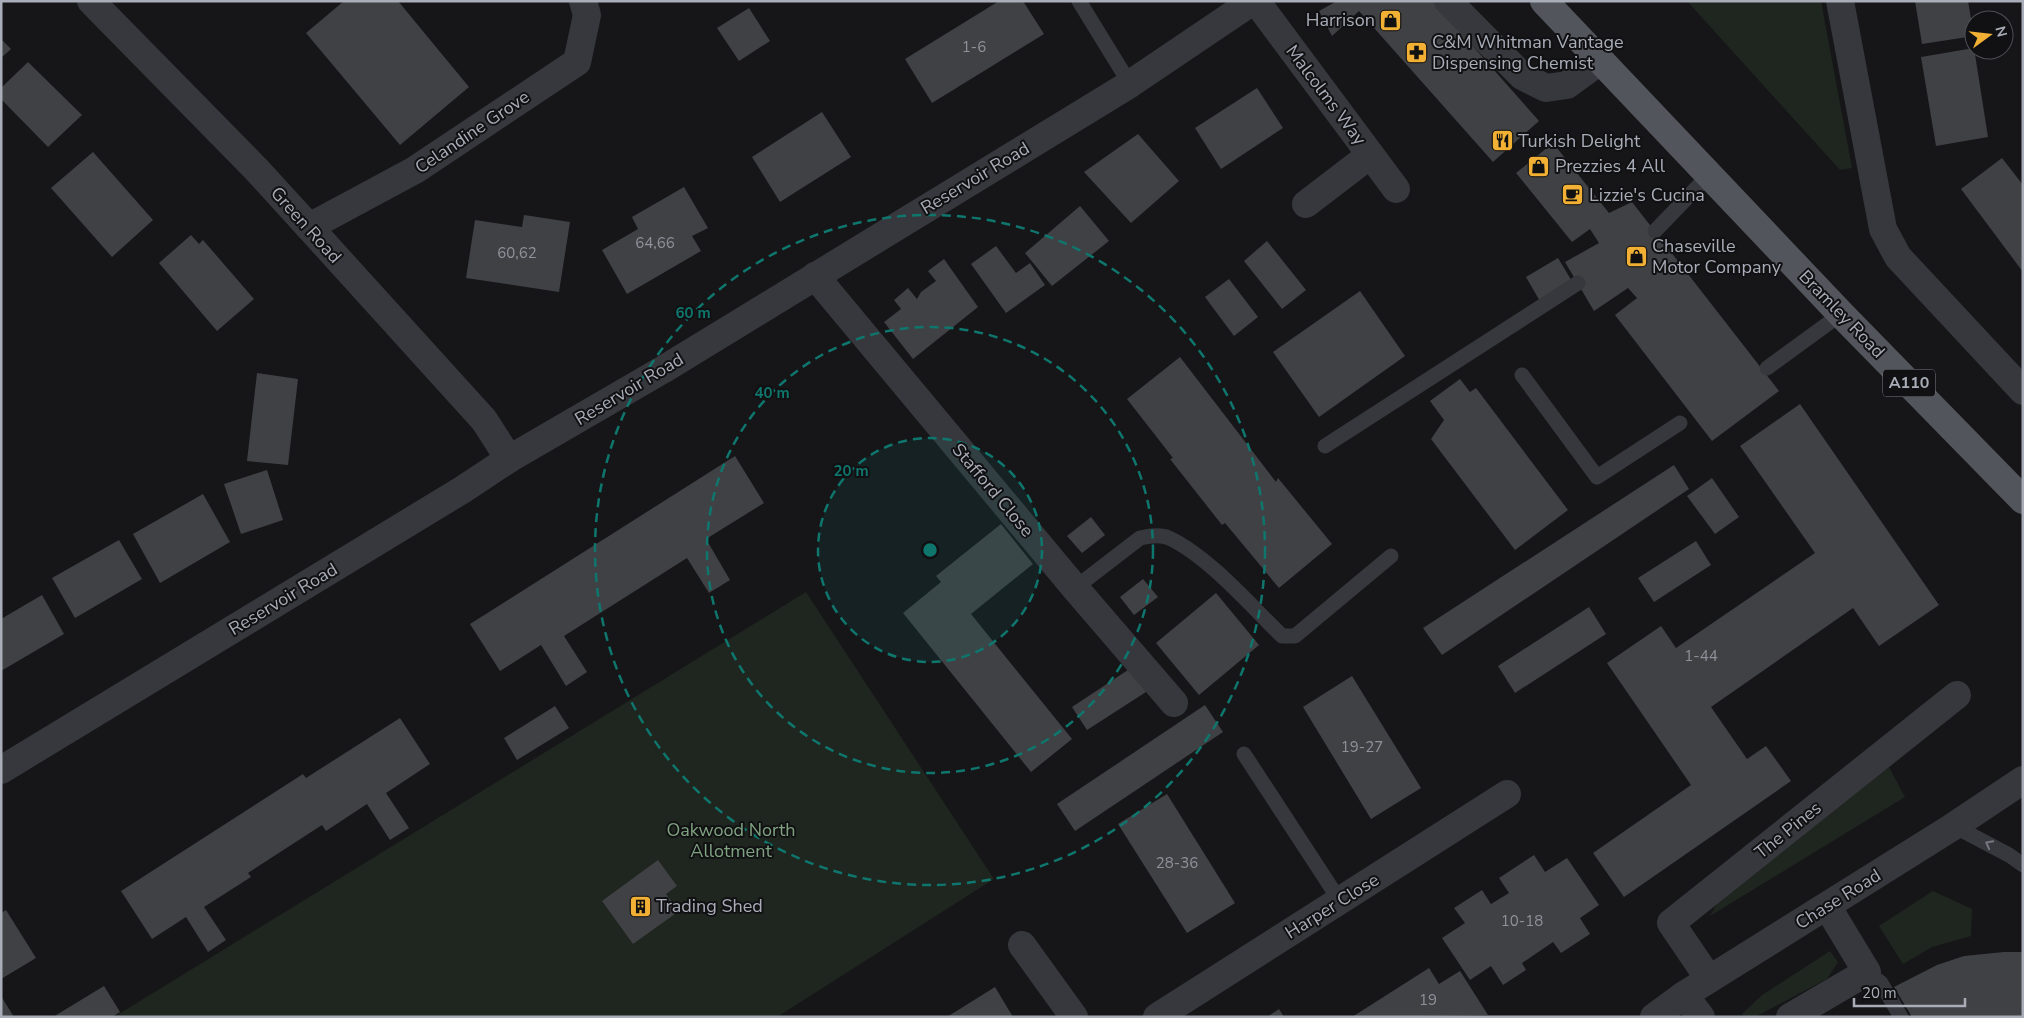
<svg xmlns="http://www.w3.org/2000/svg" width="2024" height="1018" font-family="'Nunito Sans',sans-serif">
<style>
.green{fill:#1e261f}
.building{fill:#404145}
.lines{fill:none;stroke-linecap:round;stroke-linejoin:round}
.service{stroke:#37383d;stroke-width:15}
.minor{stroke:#37383d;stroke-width:28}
.tertiary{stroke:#37383d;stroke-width:28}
.primary{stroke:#53555c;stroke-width:28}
.oneway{stroke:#757881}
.ring{fill:none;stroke:#0f766e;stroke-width:2.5;stroke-dasharray:9 6}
.labels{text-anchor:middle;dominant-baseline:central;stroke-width:4;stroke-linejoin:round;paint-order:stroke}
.number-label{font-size:15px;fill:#8e929b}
.shield{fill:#111113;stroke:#7b7e86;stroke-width:1}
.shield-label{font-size:16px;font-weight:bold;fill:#a8adb8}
.poi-label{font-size:18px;fill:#a8adb8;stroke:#111113;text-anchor:start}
.street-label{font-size:18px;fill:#a8adb8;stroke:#111113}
.park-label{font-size:18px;fill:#7fa381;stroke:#111113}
.centre{fill:#0f766e;stroke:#111113;stroke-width:2.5}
.ring-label{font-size:15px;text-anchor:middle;font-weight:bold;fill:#0f766e;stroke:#111113;stroke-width:4;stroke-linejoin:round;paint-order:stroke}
</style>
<rect width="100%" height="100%" fill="#161618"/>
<!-- green -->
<g class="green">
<polygon points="1687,1 1821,1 1852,168 1840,170"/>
<polygon points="806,592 994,879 777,1017 114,1017"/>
<polygon points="1889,767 1905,797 1710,916 1724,891"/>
<polygon points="1933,891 1972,909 1971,936 1932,947 1903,964 1879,926"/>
<polygon points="1830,951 1838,962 1827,979 1755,1017 1745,1017 1742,1014 1762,995"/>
</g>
<!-- building -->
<g class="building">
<polygon points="344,1 398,1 469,87 400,145 306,33"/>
<polygon points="999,1 1023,1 1044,34 932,103 905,59"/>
<polygon points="1337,1 1433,1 1539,121 1493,162 1359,11 1332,36 1319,11"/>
<polygon points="1915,1 1968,1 1974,36 1922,44"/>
<polygon points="749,8 770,41 739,61 717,28"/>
<polygon points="1,39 11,49 1,58"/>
<polygon points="1974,48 1988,137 1936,146 1921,57"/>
<polygon points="28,62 82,115 48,147 1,99 1,88"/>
<polygon points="1257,88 1283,128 1221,169 1195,128"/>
<polygon points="822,112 851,157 780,202 752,157"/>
<polygon points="1138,134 1179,181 1131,223 1084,172"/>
<polygon points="1553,143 1609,213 1632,202 1779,391 1712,441 1615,315 1637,298 1628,288 1594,311 1565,262 1599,243 1590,229 1572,242 1516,173"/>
<polygon points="93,152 153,220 112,257 51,188"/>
<polygon points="2002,158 2023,185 2023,272 1961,189"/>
<polygon points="684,187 708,228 692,236 701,251 627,294 602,250 638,229 632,217"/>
<polygon points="1080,206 1109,241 1052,286 1025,253"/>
<polygon points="524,215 570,222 559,292 466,278 475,220 522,227"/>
<polygon points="191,235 199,244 203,240 254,299 217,331 159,263"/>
<polygon points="1267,241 1306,290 1282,309 1244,261"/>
<polygon points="996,246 1016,273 1030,263 1045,285 1006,313 971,264"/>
<polygon points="1558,258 1573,283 1541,303 1526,277"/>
<polygon points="944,259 978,307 913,359 884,322 901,309 894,300 908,288 917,299 921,292 936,281 928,271"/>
<polygon points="1229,279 1258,317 1234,336 1205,297"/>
<polygon points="1360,291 1405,356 1319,417 1273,352"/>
<polygon points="1180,357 1276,482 1278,478 1332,544 1279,588 1225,523 1222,525 1170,459 1173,458 1127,399"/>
<polygon points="257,373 298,379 288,465 247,461"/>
<polygon points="1460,379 1470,392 1476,388 1568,510 1515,550 1431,439 1444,420 1430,401"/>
<polygon points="1800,404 1939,605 1879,646 1853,608 1711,707 1747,759 1766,746 1791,781 1624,897 1593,853 1691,785 1607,663 1661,626 1676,648 1815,553 1740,446"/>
<polygon points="735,456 764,503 706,539 730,580 709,593 687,558 564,636 587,672 566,686 541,645 500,671 470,624"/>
<polygon points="1674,465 1689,489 1442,655 1423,628"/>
<polygon points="267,470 283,520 241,534 224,484"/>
<polygon points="1712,478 1739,517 1715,534 1687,496"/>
<polygon points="203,494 230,542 160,583 133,534"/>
<polygon points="1091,517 1105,535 1082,553 1067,536"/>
<polygon points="1001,524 1033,564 971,614 1072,739 1031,772 903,613 941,582 936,576"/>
<polygon points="119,540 142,579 75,618 52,578"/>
<polygon points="1696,541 1711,565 1654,602 1638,578"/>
<polygon points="1143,579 1158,597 1134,615 1120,597"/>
<polygon points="1216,593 1259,645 1199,695 1156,643"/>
<polygon points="42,595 64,634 1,671 1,619"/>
<polygon points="1589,607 1606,634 1515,693 1498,666"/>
<polygon points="1131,668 1146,692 1087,730 1072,707"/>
<polygon points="1352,676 1421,788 1371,819 1303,707"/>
<polygon points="1205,705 1223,732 1075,831 1057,804"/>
<polygon points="555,706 569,728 517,760 504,738"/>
<polygon points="400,718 430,764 386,793 409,828 390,840 367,804 326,831 322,825 248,873 251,877 204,907 226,940 208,952 186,917 152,939 121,891 303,774 306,778"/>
<polygon points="1167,794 1235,903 1187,933 1118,824"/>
<polygon points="1534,855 1545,872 1567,858 1599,905 1580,918 1590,934 1561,953 1553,942 1522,963 1526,970 1503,985 1491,966 1470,980 1442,938 1465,923 1454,908 1482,890 1491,904 1509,893 1499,878"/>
<polygon points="658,860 677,886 666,894 679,911 633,944 602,901"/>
<polygon points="6,910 36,958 1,979 1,913"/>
<polygon points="2004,952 2023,952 2023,1017 1912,1017 1894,987 1937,965 1964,956"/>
<polygon points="1429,968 1439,984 1460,971 1488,1015 1352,1017"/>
<polygon points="104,986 120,1012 112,1017 53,1017"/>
<polygon points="995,987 1013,1017 947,1017"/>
<polygon points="1,996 14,1017 1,1017"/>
<polygon points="1279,1009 1284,1017 1267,1017"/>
</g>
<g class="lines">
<!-- service -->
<g class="service">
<polyline points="1079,1 1130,84"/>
<polyline points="1655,231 1709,175"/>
<polyline points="1767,368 1841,314"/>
<polyline points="1522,375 1597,477 1680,423"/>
<polyline points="1325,446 1578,283"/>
<path d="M1075 588 1140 538C1149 536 1160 534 1169 538 1208 556 1251 606 1282 636H1295L1391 556"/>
<polyline points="1244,754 1340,901"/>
<polyline points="1954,826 2009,855 2023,865"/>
<polyline points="1867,972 1881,983 1901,1017"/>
</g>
<!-- minor -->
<g class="minor">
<polyline points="91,1 256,169 309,227 484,420 509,459"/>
<polyline points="1256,1 1396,189"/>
<polyline points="1448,1 1522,76 1546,88 1567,85 1600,61"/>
<polyline points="1840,1 1883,229 1898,257 2023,391"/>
<polyline points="1306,204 1370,155"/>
<polyline points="309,227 415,170 577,62 587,15 583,1"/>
<polyline points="815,276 1075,588 1174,703"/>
<polyline points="1,770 462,490 509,459 664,369 1130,84 1253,1"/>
<polyline points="1022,945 1074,1017"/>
<polyline points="1709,979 1671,923 1957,695"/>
<polyline points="1684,995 1701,1017"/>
<polyline points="1157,1017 1507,794"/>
<polyline points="1790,1017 1867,972 1827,906"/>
</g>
<!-- tertiary -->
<polyline class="tertiary" points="1654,1017 1684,995 1954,826 2023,780"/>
<!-- primary -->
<polyline class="primary" points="1544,1 1841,314 2023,500"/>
</g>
<!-- one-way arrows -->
<defs><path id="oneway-chevron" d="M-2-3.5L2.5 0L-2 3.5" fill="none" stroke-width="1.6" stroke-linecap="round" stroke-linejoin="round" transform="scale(1.25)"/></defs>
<use class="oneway" href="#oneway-chevron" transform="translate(1989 844) rotate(-152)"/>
<!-- distance rings -->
<circle cx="930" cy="550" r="112" fill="#0f766e" fill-opacity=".12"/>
<g class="ring">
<circle cx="930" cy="550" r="112"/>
<circle cx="930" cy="550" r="223"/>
<circle cx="930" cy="550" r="335"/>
</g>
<!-- icons -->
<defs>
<symbol id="shop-square" viewBox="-11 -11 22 22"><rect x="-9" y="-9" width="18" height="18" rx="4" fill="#f2b134" stroke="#111113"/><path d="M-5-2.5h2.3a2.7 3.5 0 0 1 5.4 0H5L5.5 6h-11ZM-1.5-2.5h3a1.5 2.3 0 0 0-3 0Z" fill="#111"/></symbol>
<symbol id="pharmacy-square" viewBox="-11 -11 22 22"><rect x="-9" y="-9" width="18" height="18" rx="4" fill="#f2b134" stroke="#111113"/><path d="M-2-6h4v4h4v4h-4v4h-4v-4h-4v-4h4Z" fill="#111"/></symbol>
<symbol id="restaurant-square" viewBox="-11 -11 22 22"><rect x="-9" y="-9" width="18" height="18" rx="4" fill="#f2b134" stroke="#111113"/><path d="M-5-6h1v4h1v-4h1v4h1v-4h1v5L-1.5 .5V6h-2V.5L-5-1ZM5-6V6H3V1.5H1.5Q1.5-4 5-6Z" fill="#111"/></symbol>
<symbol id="cafe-square" viewBox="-11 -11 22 22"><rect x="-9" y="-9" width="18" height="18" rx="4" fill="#f2b134" stroke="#111113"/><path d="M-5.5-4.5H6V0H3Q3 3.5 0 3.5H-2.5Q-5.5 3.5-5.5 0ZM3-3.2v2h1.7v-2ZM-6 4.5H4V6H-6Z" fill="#111"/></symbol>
<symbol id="building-square" viewBox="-11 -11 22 22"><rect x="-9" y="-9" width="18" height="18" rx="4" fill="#f2b134" stroke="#111113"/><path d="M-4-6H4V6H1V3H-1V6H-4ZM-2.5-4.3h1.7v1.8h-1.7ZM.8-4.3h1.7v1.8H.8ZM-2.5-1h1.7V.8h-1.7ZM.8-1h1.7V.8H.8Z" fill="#111"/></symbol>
</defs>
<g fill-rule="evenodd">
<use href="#shop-square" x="1378" y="8" width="25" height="25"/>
<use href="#pharmacy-square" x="1404" y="40" width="25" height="25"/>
<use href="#restaurant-square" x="1490" y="128" width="25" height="25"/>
<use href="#shop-square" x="1526" y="154" width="25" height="25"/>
<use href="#cafe-square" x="1560" y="182" width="25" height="25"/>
<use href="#shop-square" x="1624" y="244" width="25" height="25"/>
<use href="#building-square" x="628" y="894" width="25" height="25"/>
</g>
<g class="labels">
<!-- number labels -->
<g class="number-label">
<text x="974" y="47">1-6</text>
<text x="655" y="243">64,66</text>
<text x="517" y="253">60,62</text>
<text x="1701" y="656">1-44</text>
<text x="1362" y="747">19-27</text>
<text x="1177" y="863">28-36</text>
<text x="1522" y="921">10-18</text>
<text x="1428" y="1000">19</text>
</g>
<!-- shield labels -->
<rect class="shield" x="1883" y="369.5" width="52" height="27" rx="4"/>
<g class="shield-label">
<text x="1909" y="383">A110</text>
</g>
<!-- poi labels -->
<g class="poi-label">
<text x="1375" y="20" text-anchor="end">Harrison</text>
<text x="1432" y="42">C&amp;M Whitman Vantage<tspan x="1432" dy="21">Dispensing Chemist</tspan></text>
<text x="1518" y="141">Turkish Delight</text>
<text x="1555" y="166">Prezzies 4 All</text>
<text x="1589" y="195">Lizzie's Cucina</text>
<text x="1652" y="246">Chaseville<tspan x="1652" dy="21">Motor Company</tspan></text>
<text x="656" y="906">Trading Shed</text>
</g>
<!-- street labels -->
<g class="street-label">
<text transform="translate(1326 95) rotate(53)">Malcolms Way</text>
<text transform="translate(472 132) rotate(-34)">Celandine Grove</text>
<text transform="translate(975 178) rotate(-31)">Reservoir Road</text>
<text transform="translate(306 225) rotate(48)">Green Road</text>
<text transform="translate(1842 314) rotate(46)">Bramley Road</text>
<text transform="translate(629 389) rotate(-31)">Reservoir Road</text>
<text transform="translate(993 490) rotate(50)">Stafford Close</text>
<text transform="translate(283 599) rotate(-31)">Reservoir Road</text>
<text transform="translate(1788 830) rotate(-39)">The Pines</text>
<text transform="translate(1838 899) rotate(-32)">Chase Road</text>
<text transform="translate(1332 906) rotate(-32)">Harper Close</text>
</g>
<!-- park labels -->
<g class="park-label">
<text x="731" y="830">Oakwood North<tspan x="731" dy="21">Allotment</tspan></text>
</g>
</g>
<circle cx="930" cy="550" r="8" class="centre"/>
<g class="ring-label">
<text x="693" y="318">60 m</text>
<text x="772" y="398">40 m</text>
<text x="851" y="476">20 m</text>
</g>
<!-- border -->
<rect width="2024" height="1018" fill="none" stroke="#a8adb8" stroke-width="5"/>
<!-- north arrow -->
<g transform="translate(1989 35) rotate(75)"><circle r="24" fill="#111113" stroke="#4d4f55"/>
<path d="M0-4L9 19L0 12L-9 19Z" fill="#f2b134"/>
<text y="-8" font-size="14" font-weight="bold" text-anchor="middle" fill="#a8adb8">N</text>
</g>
<!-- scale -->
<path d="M1854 998v8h111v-8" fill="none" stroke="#a8adb8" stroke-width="2.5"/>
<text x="1862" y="998" font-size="15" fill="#a8adb8" stroke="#111113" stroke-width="4" paint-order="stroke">20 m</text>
</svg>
